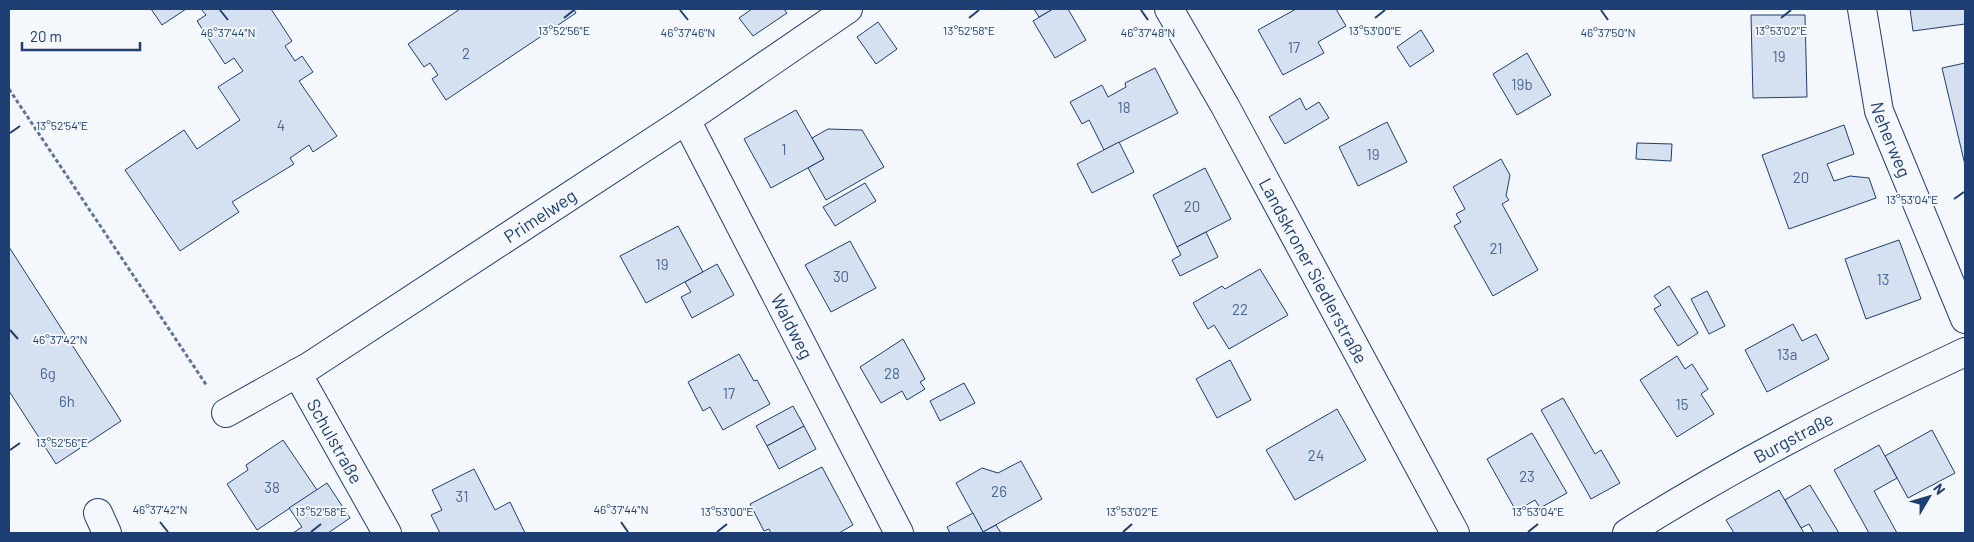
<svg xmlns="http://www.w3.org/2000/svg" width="1974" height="542" font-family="Barlow,sans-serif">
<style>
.building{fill:#d5e0f0;stroke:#1d3f73}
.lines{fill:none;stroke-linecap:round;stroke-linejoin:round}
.street-casing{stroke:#1d3f73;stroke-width:30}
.path{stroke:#5e769c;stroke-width:3;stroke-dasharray:4 2.5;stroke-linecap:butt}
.street{stroke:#f4f7fb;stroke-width:28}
.ticks{fill:none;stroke:#1d3f73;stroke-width:2}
.labels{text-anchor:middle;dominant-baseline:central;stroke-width:4;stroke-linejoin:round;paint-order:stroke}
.number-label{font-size:15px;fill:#4b6792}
.street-label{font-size:18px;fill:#1d3f73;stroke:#f4f7fb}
.ticks-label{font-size:12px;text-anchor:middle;fill:#1d3f73;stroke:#f4f7fb;stroke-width:4;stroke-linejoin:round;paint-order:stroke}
</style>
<rect width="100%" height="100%" fill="#f4f7fb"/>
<!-- building -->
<g class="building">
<polygon points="151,9 186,9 162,25"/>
<polygon points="201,9 271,9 292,41 285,46 295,61 302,56 313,72 299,81 337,136 313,152 309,145 290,158 294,164 232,202 239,212 180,251 125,170 184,130 197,149 240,120 218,87 243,71 234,58 225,64 197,21 206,15"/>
<polygon points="460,9 574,9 576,13 446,100 432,79 438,75 430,63 424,67 408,44"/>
<polygon points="752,9 784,9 787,13 753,36 739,18"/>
<polygon points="1034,9 1053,9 1039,17"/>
<polygon points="1053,9 1068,9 1086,40 1055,58 1033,21"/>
<polygon points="1296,9 1336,9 1346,26 1318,42 1324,53 1283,75 1258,30"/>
<polygon points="1910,9 1965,9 1965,24 1913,31"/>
<polygon points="1751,15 1805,15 1807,97 1753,98"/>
<polygon points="878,22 897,49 876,64 857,37"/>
<polygon points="1421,30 1434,51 1410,67 1397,47"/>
<polygon points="1527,53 1551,95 1517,115 1493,74"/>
<polygon points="1965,63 1965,165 1942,68"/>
<polygon points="1155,68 1178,113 1104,150 1089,120 1082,124 1070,102 1102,85 1108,97 1126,87 1125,83"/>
<polygon points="1300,98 1306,110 1319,102 1329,118 1285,144 1269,117"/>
<polygon points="796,110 824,159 771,188 744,139"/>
<polygon points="1387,122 1407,162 1358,186 1339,147"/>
<polygon points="1844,125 1854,154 1827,164 1834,181 1850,176 1869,178 1876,198 1789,229 1762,155"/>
<polygon points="828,129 862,130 884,167 826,200 808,168 824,159 812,138"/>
<polygon points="1119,142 1134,172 1092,193 1077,164"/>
<polygon points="1637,143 1672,144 1671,161 1636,159"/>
<polygon points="1501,159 1510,175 1506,196 1509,200 1502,204 1538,270 1493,296 1454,226 1461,222 1456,214 1465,209 1453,187"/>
<polygon points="1205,168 1231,219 1177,247 1153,195"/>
<polygon points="865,183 876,201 835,226 823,207"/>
<polygon points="678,226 703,272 646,303 620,256"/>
<polygon points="1206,232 1218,257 1180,276 1172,260 1181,255 1177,247"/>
<polygon points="1899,240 1921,299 1866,319 1845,259"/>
<polygon points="850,241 876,288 831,312 805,265"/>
<polygon points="9,247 121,421 56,464 9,391"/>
<polygon points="717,264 734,295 692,318 681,297 691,292 685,282"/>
<polygon points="1260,269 1288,315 1229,349 1214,325 1208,329 1193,303 1222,286 1225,289"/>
<polygon points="1669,286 1698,333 1678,346 1654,309 1661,305 1654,296"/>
<polygon points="1707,291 1725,326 1709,334 1691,299"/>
<polygon points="1793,324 1802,341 1816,334 1829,359 1767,392 1745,350"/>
<polygon points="903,339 925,379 920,382 925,389 907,400 902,391 881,403 860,367"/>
<polygon points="739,354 754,381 757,380 770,404 723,430 710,407 703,411 688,382"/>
<polygon points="1677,356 1685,369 1692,364 1708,389 1701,394 1714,414 1677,437 1640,380"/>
<polygon points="1230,360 1251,400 1217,418 1196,379"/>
<polygon points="964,383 975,403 940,421 930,401"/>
<polygon points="1563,398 1595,454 1601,450 1620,483 1591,499 1541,410"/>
<polygon points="793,406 804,426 767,446 756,426"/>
<polygon points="1337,409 1366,460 1295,500 1266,450"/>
<polygon points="804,426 816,449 779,469 767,446"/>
<polygon points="1932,430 1955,473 1908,498 1885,456"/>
<polygon points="1532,433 1567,493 1540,508 1535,500 1516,511 1487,459"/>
<polygon points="283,440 317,490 257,530 227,484 248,470 246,465"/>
<polygon points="1879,445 1897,478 1874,491 1897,533 1869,533 1834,470"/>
<polygon points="1021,461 1042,499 983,532 956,483 982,468 998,473"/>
<polygon points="822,467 853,525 839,533 771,533 769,529 764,531 750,504"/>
<polygon points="474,469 495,510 510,502 525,533 440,533 431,515 442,510 432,490"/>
<polygon points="327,483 350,518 328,533 293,533 302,527 289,508"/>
<polygon points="1810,485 1839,533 1814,533 1809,524 1801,528 1785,500"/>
<polygon points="1779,490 1804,533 1734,533 1726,520"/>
<polygon points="973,513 983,532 996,525 1001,533 950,533 947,527"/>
</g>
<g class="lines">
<defs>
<g id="street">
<path id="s1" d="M1169 9 1225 106 1455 533"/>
<path id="s2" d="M1862 9 1879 111 1965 319"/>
<path id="s3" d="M686 120 899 533"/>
<path id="s4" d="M297 373 387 533"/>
<path id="s5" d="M226 413 310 366 686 120 848 9"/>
<polyline points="98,513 107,533"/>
<path id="s6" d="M1627 533C1735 465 1849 406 1965 352"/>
</g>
</defs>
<!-- street casing -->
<use href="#street" class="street-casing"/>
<!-- path -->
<polyline class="path" points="9,89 207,386"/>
<!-- street -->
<use href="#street" class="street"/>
</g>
<!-- ticks -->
<path class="ticks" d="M220 10 228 20M680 10 688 20M1141 10 1148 20M1601 10 1608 20M564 18 574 10M969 18 979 10M1375 18 1385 10M1781 18 1791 10M10 133 20 126M1954 199 1964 192M10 330 18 339M10 450 20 443M160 522 168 532M621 522 628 532M311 532 321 524M717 532 727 524M1123 532 1132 524M1528 532 1538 524"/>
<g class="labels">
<!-- number labels -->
<g class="number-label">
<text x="1294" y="47">17</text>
<text x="466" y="53">2</text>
<text x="1779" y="56">19</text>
<text x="1522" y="84">19b</text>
<text x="1124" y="107">18</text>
<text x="281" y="125">4</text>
<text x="784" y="149">1</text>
<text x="1373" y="154">19</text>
<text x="1801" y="177">20</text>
<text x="1192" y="206">20</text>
<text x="1496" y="248">21</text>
<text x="662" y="264">19</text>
<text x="841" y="276">30</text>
<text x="1883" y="279">13</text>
<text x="1240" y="309">22</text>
<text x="1787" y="354">13a</text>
<text x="48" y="373">6g</text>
<text x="892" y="373">28</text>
<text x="729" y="393">17</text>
<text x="67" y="401">6h</text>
<text x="1682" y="404">15</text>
<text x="1316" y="455">24</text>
<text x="1527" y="476">23</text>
<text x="272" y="487">38</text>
<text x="999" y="491">26</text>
<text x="462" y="496">31</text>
</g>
<!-- street labels -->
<g class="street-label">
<text stroke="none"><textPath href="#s2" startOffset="134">Neherweg</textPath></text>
<text stroke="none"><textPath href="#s5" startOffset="371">Primelweg</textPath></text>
<text stroke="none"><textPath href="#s1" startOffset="299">Landskroner Siedlerstraße</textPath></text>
<text stroke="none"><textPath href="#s3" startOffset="232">Waldweg</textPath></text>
<text stroke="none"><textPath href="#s6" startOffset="192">Burgstraße</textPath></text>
<text stroke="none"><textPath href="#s4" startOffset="78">Schulstraße</textPath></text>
</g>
</g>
<g class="ticks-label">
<text x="564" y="35">13°52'56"E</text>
<text x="969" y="35">13°52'58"E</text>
<text x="1375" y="35">13°53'00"E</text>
<text x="1781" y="35">13°53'02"E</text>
<text x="228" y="37">46°37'44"N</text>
<text x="688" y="37">46°37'46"N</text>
<text x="1148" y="37">46°37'48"N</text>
<text x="1608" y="37">46°37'50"N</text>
<text x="62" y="130">13°52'54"E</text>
<text x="1912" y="204">13°53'04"E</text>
<text x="60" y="344">46°37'42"N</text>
<text x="62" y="447">13°52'56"E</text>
<text x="160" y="514">46°37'42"N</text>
<text x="621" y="514">46°37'44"N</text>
<text x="321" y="516">13°52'58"E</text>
<text x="727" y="516">13°53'00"E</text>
<text x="1132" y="516">13°53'02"E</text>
<text x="1538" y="516">13°53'04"E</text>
</g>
<!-- border -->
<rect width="1974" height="542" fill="none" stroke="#1d3f73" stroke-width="20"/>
<!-- north arrow -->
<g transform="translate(1929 497) rotate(52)" stroke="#f4f7fb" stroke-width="4" paint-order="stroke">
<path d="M0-4L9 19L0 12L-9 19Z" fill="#1d3f73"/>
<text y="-8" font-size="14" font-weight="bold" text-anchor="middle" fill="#1d3f73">N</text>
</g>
<!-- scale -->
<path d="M22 42v8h118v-8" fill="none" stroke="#1d3f73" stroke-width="2.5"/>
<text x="30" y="42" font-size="15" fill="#1d3f73" stroke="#f4f7fb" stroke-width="4" paint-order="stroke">20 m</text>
</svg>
